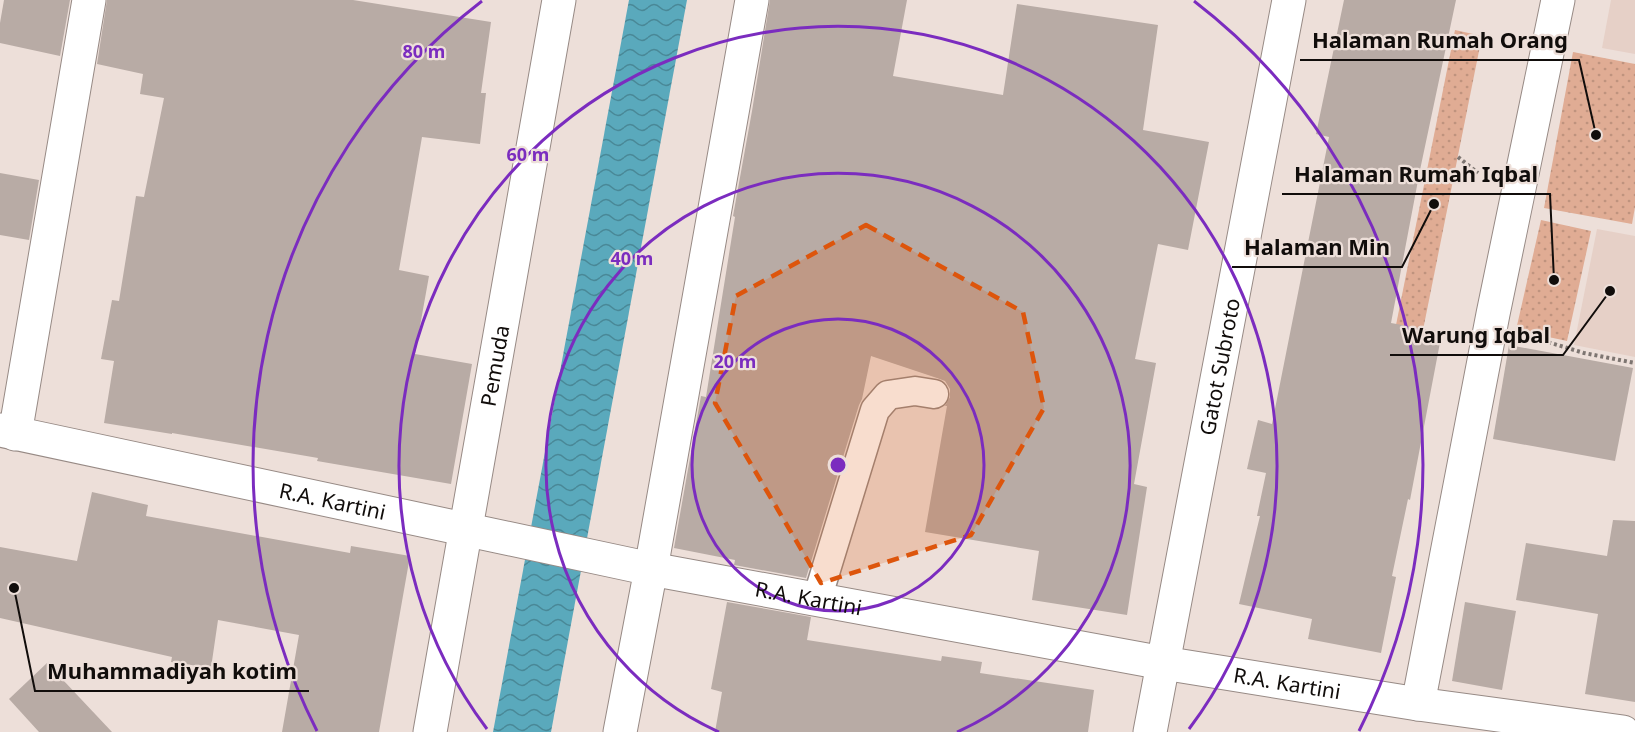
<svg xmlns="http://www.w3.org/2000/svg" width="1635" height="732" font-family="'Noto Sans',sans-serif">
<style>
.built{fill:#e6d0c7}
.garden{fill:url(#garden-dots)}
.water{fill:url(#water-waves)}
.building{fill:#b8aba5}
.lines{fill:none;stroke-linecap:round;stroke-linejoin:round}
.service-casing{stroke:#978a85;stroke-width:31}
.minor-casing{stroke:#978a85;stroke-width:35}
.tertiary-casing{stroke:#978a85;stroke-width:35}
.path{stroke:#7d7571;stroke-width:4;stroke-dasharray:3 3;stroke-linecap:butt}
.service{stroke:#fff;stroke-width:28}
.minor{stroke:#fff;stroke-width:33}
.tertiary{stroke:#fff;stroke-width:33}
.marked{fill:#dd550c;fill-opacity:0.2;stroke:#dd550c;stroke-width:4.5;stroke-dasharray:12 8;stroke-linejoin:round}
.ring{fill:none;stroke:#7b2cbf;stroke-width:3}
.labels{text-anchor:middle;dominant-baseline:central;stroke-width:4.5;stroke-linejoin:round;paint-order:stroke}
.street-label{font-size:21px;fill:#110d0b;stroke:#eddfd9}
.centre{fill:#7b2cbf;stroke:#eddfd9;stroke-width:3}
.ring-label{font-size:18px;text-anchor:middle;font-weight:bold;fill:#7b2cbf;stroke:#eddfd9;stroke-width:4.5;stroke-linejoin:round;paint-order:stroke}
.leader{fill:none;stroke:#110d0b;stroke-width:2}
.callout-dot{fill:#110d0b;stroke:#eddfd9;stroke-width:2}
.callout-label{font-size:22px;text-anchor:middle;font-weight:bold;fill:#110d0b;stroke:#eddfd9;stroke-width:4.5;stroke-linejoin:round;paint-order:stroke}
</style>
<defs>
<pattern id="garden-dots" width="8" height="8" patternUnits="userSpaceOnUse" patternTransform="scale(1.5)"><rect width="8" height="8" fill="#e0ac94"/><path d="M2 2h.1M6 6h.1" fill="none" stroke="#bf937e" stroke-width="1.8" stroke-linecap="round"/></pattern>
<pattern id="water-waves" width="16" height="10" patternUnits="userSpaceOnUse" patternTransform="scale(1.5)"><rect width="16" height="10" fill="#5aa9bc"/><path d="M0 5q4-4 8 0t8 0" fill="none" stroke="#498897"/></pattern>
</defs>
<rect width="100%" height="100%" fill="#eddfd9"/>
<!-- built -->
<g class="built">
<polygon points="1611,0 1635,0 1635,54 1602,48"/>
<polygon points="1597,229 1635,236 1635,357 1574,345"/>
</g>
<!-- garden -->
<g class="garden">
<polygon points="1455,30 1482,36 1423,330 1396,325"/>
<polygon points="1573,52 1635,64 1635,207 1632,224 1544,208"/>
<polygon points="1541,220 1591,231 1567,341 1516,330"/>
</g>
<!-- water -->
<polygon class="water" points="629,0 687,0 551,732 493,732"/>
<!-- building -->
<g class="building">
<polygon points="4,0 70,0 60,56 0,43 0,23"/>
<polygon points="107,0 353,0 491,22 481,93 486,93 480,144 422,137 399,270 429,276 415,354 472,364 451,484 317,461 318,458 172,433 172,434 104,423 114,361 101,359 112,300 119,301 136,196 144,197 164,98 140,94 143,74 97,64"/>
<polygon points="770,0 907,0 893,76 1003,95 1017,4 1158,25 1143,130 1209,142 1188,250 1158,244 1135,359 1156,363 1134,484 1147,487 1127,615 1032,600 1039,551 925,532 947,406 945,406 950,397 950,389 945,381 937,378 871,356 862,399 859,405 806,578 734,565 735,560 674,548 701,396 706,397 735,217 733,216 752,111"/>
<polygon points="1344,0 1456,0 1420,170 1391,323 1442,332 1410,500 1408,499 1392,576 1396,577 1381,653 1308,639 1312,619 1239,604 1260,516 1257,516 1266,473 1247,469 1258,420 1272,424 1329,137 1316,134"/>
<polygon points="0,173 39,180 29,240 0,235"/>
<polygon points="1509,345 1633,368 1615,461 1493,439"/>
<polygon points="92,492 148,505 146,516 350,553 351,546 410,556 379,732 282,732 299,635 218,620 211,668 171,662 172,657 0,618 0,547 77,561"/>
<polygon points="1613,520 1635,521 1635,702 1585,694 1598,614 1516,600 1526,543 1607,556"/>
<polygon points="727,602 811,617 807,640 941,661 942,656 982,662 980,673 1094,690 1088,732 715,732 722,692 711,689"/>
<polygon points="1465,602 1516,611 1502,690 1452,681"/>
<polygon points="47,663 112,732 39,732 9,699"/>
</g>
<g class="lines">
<defs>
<polyline id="service" points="817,599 875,410 888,395 915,391 934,394"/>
<g id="minor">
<polyline points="15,434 89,0"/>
<polyline points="1418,704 1493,314 1558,0"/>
<polyline points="620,732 651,569 752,0"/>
</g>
<g id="tertiary">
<path id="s1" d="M0 430 651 569 1163 663 1418 704 1623 732"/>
<path id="s2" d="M430 732 559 0"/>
<path id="s3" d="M1150 732 1289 0"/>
</g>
</defs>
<!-- service casing -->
<use href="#service" class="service-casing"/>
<!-- minor casing -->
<use href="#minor" class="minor-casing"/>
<!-- tertiary casing -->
<use href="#tertiary" class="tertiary-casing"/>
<!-- path -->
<g class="path">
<polyline points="1458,157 1478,173"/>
<polyline points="1531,337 1584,353 1635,363"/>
</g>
<!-- service -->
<use href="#service" class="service"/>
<!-- minor -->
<use href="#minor" class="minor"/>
<!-- tertiary -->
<use href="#tertiary" class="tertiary"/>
</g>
<!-- marked area -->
<path class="marked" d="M866 225 1023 312 1044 408 971 535 821 583 715 403 736 296Z"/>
<!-- distance rings -->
<g class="ring">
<circle cx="838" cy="465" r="146"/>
<path d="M719 732A292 292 0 1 1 957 732"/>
<path d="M487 729A439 439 0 1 1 1189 729"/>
<path d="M317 731A585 585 0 0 1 482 1M1194 1A585 585 0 0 1 1359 731"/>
</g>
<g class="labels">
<!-- street labels -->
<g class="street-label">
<text stroke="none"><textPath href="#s2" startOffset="372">Pemuda</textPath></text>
<text stroke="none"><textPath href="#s3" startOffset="372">Gatot Subroto</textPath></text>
<text stroke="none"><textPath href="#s1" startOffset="340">R.A. Kartini</textPath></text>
<text stroke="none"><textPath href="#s1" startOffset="826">R.A. Kartini</textPath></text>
<text stroke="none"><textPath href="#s1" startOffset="1312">R.A. Kartini</textPath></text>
</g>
</g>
<circle cx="838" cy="465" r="9" class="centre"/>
<g class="ring-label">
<text x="424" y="58">80 m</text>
<text x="528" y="161">60 m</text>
<text x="632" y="265">40 m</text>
<text x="735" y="368">20 m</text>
</g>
<!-- callouts -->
<path class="leader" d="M1596 135L1579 60H1300M1554 280L1550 194H1282M1434 204L1402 267H1232M1610 291L1563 355H1390M14 588L35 691H309"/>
<g class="callout-dot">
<circle cx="1596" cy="135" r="6"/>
<circle cx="1554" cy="280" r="6"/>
<circle cx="1434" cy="204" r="6"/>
<circle cx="1610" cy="291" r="6"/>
<circle cx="14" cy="588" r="6"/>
</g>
<g class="callout-label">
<text x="1440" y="48">Halaman Rumah Orang</text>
<text x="1416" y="182">Halaman Rumah Iqbal</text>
<text x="1317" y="255">Halaman Min</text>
<text x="1476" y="343">Warung Iqbal</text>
<text x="172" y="679">Muhammadiyah kotim</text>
</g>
</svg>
